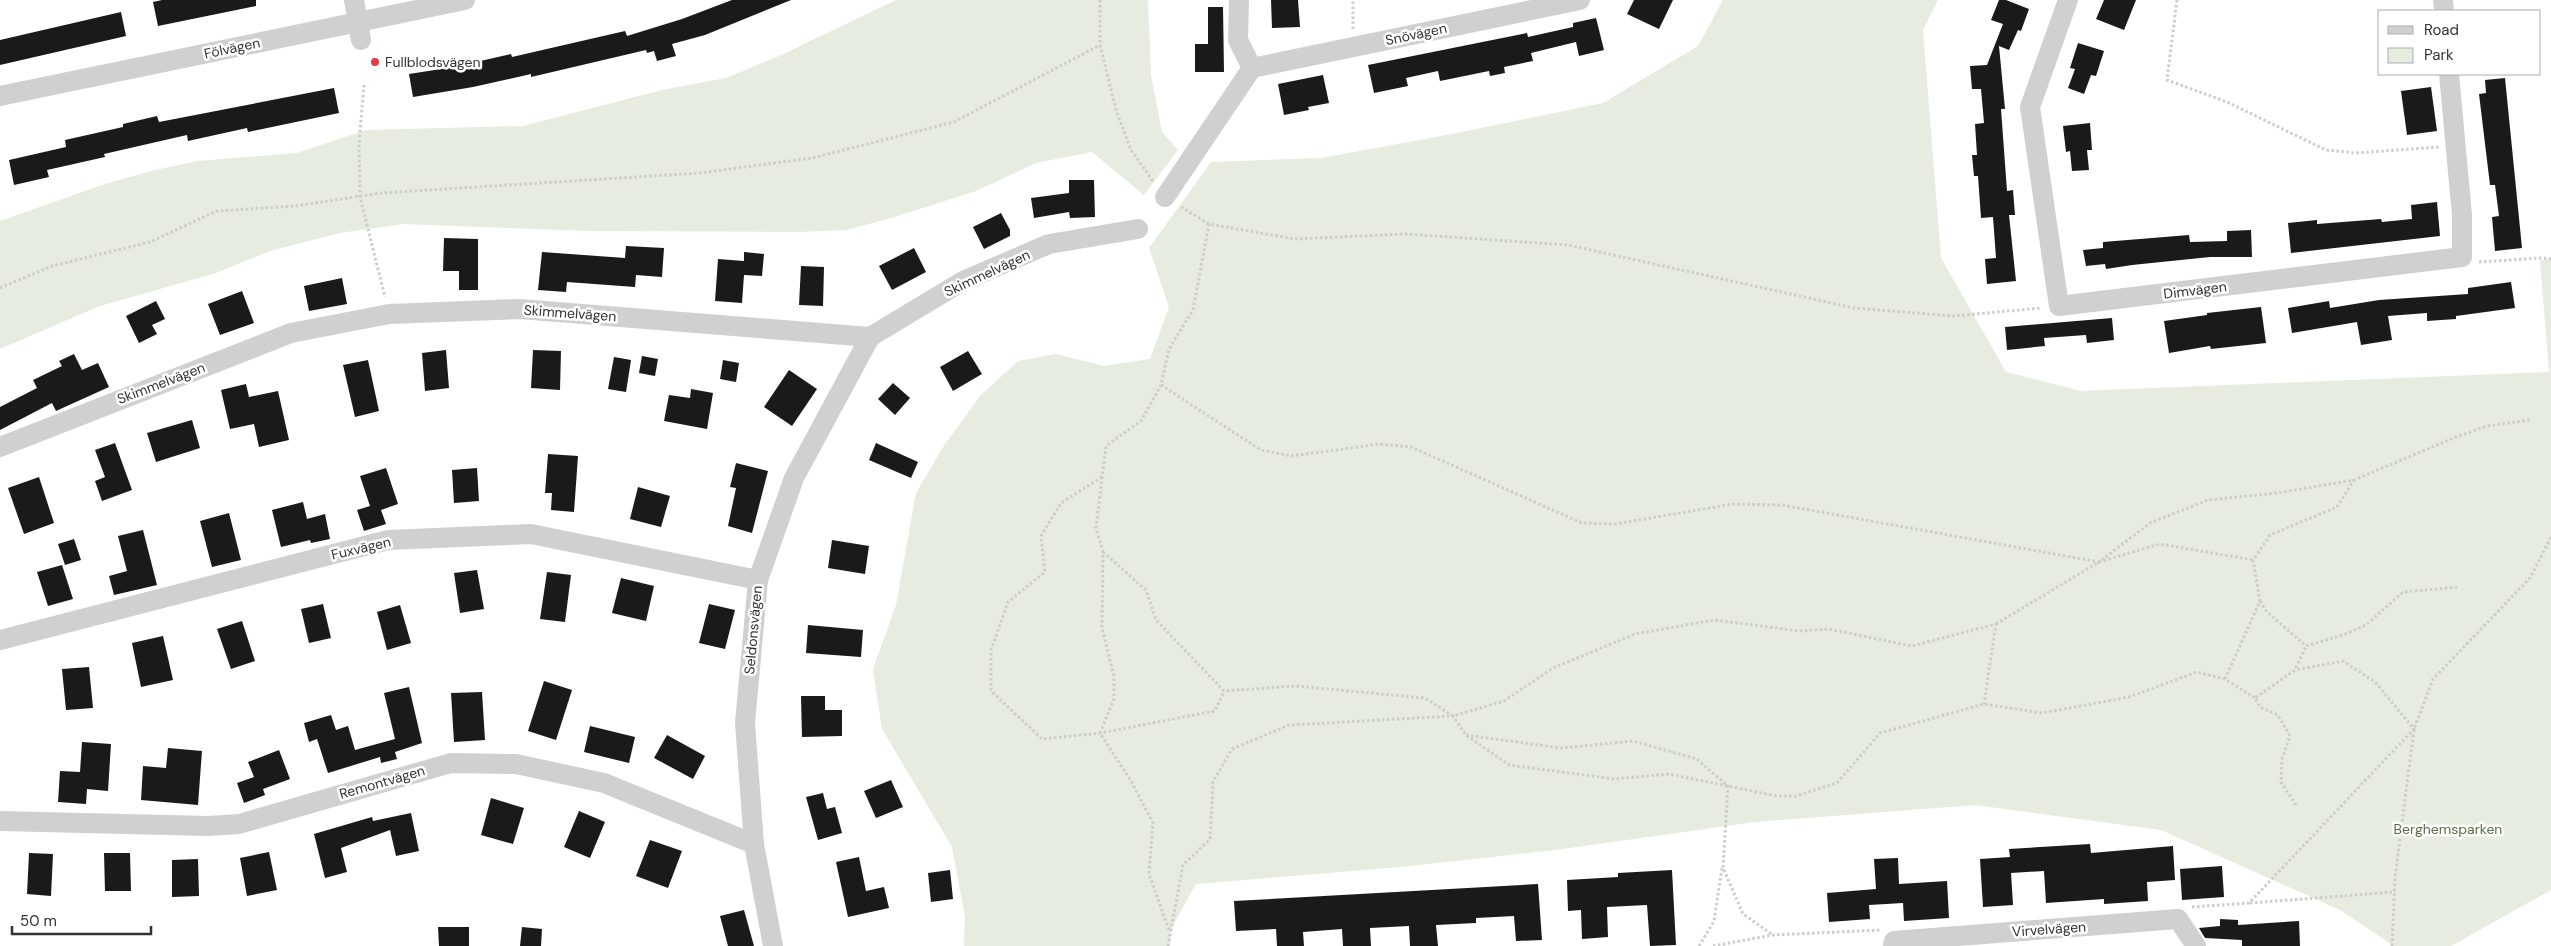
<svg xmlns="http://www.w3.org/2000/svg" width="2551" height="946" font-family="'DM Sans',sans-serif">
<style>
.green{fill:#e6ecdf}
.building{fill:#1a1a1a}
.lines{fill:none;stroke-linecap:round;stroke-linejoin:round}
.path{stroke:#cdcdcd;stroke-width:3;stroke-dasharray:2.5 2.5;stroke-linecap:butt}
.minor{stroke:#d0d0d0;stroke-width:20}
.poi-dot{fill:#e63946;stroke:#fff;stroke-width:2}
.labels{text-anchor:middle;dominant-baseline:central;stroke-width:5;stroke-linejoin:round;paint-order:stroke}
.street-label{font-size:14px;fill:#333;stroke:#fff}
.poi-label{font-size:14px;fill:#333;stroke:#fff;text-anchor:start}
.park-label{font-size:14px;fill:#56703f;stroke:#fff}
</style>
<rect width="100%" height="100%" fill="#fff"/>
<!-- green -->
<g class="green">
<polygon points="896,0 1148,0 1151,75 1162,132 1178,150 1144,195 1092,152 1036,163 976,191 891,218 846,230 797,232 591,231 404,224 340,233 270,251 216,273 100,306 0,349 0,221 105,184 155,170 198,161 297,153 366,130 523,126 662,90 726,78 779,56"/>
<polygon points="1723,0 1938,0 1923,30 1941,258 2006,372 2081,391 2549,372 2540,261 2551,258 2551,890 2451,946 2394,946 2340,910 2161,830 1975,805 1755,822 1555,850 1401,867 1196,884 1171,929 1170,946 964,946 965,917 952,847 882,729 873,669 896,605 916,493 945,444 981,395 1018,361 1056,354 1104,366 1150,359 1169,307 1149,248 1211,162 1321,158 1452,134 1603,103 1698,46"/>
</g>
<!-- building -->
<g class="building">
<polygon points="162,0 256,0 256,6 158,26 153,2"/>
<polygon points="732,0 791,0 705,35 672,44 676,56 657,61 654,51 647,53 646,50 531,77 531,74 473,87 413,97 409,74 454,67 511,54 512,57 625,31 627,36 682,19"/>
<polygon points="1271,0 1298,0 1300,27 1272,28"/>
<polygon points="1634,0 1673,0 1659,29 1627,14"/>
<polygon points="1999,0 2006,0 2029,9 2021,31 2018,30 2009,50 1999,46 2005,109 2001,109 2007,191 2013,190 2015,215 2009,215 2016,281 1987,284 1985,259 1996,258 1993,217 1981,218 1978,176 1974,176 1972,155 1977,155 1975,124 1984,123 1981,89 1972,89 1970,66 1987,65 2003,24 1991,20"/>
<polygon points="2104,0 2136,0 2124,30 2096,19"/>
<polygon points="1208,7 1223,7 1224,72 1195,72 1195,44 1208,44"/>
<polygon points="121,12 126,36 0,65 0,40"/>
<polygon points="1596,18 1604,50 1579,56 1576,42 1531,53 1533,61 1504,67 1505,73 1490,76 1489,71 1440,81 1438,71 1406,78 1408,86 1374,93 1368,65 1527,33 1528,37 1573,27 1573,23"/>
<polygon points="2078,43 2104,51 2096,76 2091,75 2084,94 2068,88 2075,69 2070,68"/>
<polygon points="1323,75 1329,103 1308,107 1309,110 1284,115 1278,84"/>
<polygon points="2505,78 2522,248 2495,251 2492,217 2499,216 2495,185 2490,185 2479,94 2486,93 2485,80"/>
<polygon points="2431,87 2437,131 2407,135 2401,91"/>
<polygon points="334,88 339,113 248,132 247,128 188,141 187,135 104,154 105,157 47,170 49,177 14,185 9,160 66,147 65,140 123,127 123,124 157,116 159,122"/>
<polygon points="2090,123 2092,150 2087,150 2089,170 2072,171 2070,151 2066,152 2063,126"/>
<polygon points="1069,180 1094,180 1095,217 1070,218 1069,212 1034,218 1031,198 1069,193"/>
<polygon points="2437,202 2440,236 2291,253 2288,223 2317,220 2317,224 2381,219 2382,222 2412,219 2411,205"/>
<polygon points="1001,213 1010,230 1010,236 984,249 973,227"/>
<polygon points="2251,230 2252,257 2210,257 2132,265 2106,269 2105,264 2086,266 2083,250 2103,248 2103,242 2189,235 2190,242 2227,241 2227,231"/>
<polygon points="444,238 478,239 478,290 459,290 459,271 443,271"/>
<polygon points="626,246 664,248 662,277 636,275 635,287 567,282 566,292 538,290 542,252 625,258"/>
<polygon points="914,248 926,272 892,290 879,266"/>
<polygon points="744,252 764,254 762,276 744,275 742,303 715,301 718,259 744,261"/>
<polygon points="801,266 824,267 823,306 799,305"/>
<polygon points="342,278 347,304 309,311 304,286"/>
<polygon points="2511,282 2515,308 2456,316 2456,319 2427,321 2427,313 2388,316 2392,340 2361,345 2357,322 2292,333 2288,308 2329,301 2330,308 2379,300 2468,294 2468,288"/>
<polygon points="242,291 254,323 220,335 208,304"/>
<polygon points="156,301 165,319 152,325 157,334 139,343 126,316"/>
<polygon points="2261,307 2266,343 2211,349 2210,346 2169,353 2164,321 2207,315 2207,313"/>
<polygon points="2112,318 2114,340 2087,343 2086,335 2044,338 2045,346 2007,350 2005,327"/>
<polygon points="446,350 449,388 425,391 422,353"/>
<polygon points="533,350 561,351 560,390 531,388"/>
<polygon points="968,351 982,374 953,391 940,367"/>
<polygon points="74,354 82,370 98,363 109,387 56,411 52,403 0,430 0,407 37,388 33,380 62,366 59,361"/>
<polygon points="642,356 658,359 655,376 639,373"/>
<polygon points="614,357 631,360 626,392 608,389"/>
<polygon points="368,360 379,411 355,417 343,365"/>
<polygon points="723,360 739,363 736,382 720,379"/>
<polygon points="789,370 817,389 792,426 764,407"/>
<polygon points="893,383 910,398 895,415 878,399"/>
<polygon points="246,384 249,397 278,391 289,440 259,447 254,424 230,429 221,390"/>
<polygon points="691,389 713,393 707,429 664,421 669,395 690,398"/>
<polygon points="192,420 200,448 156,462 147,433"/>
<polygon points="115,443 132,490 102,501 95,481 105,477 95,450"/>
<polygon points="876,443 918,462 911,478 869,460"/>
<polygon points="548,454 578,456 574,512 551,510 552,493 545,493"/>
<polygon points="736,463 768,471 752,533 728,526 736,488 730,487"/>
<polygon points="386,468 398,504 381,510 386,524 364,531 357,510 370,506 360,476"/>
<polygon points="477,468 479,501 454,503 452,470"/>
<polygon points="39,477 54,523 24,534 8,488"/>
<polygon points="638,487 670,496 661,527 630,519"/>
<polygon points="303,502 307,519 325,514 330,539 311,543 310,540 281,547 272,510"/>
<polygon points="229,513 241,560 212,567 200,521"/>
<polygon points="143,530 157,585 114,595 109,576 127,571 118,536"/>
<polygon points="74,539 81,560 65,565 58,544"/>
<polygon points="832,540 869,546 865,574 828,568"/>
<polygon points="62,565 73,599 48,606 37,572"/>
<polygon points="477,570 484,609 460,613 454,573"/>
<polygon points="547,572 571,575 565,622 540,619"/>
<polygon points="621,578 654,586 646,621 612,613"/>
<polygon points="323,604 331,638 309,643 301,609"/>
<polygon points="709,604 735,610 725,649 699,643"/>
<polygon points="400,605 411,643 387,650 377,612"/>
<polygon points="242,621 255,661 231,669 217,629"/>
<polygon points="808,625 863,630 861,657 806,653"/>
<polygon points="163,636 173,680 141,687 132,643"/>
<polygon points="89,667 93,708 66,710 62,669"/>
<polygon points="544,681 572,690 556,740 528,731"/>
<polygon points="409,687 422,743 395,752 397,759 381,763 380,757 328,773 317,739 309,742 304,723 331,715 336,730 348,726 355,750 395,739 384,693"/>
<polygon points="482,692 485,740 454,742 451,693"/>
<polygon points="801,696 825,696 825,710 842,710 842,736 802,737"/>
<polygon points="590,726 635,737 629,763 584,752"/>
<polygon points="667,735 705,756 693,779 654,758"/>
<polygon points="82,742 111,744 108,791 87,789 86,804 58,802 60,771 80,772"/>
<polygon points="168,748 202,751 198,805 141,800 143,766 166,768"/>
<polygon points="279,750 290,779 263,789 265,795 244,803 237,783 254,777 248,762"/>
<polygon points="891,780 903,807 876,818 864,791"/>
<polygon points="823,793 827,809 835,807 842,833 818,840 806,797"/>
<polygon points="491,798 524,808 513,844 481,835"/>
<polygon points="579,811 605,822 590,858 564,847"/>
<polygon points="411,813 419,851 396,856 390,830 341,848 347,872 325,878 314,834 372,817 373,821"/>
<polygon points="650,840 682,851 668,888 636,876"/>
<polygon points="2090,844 2091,853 2173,846 2175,880 2147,882 2148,901 2104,904 2104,899 2046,903 2044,871 2011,873 2013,905 1983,907 1980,859 2010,857 2009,849"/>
<polygon points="269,852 277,890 247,896 240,858"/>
<polygon points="29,853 53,854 51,896 27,894"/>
<polygon points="104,853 130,853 131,891 105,891"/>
<polygon points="859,857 866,891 884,887 889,908 848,917 836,862"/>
<polygon points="1898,858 1899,884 1947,881 1949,918 1904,921 1903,903 1869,905 1870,919 1829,922 1827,893 1876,889 1874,859"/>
<polygon points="198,859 199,896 172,897 172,860"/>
<polygon points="2222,866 2224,897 2182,900 2180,869"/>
<polygon points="950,870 953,899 931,902 928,873"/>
<polygon points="1672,870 1676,945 1650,946 1647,905 1607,907 1608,937 1582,939 1581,910 1568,911 1567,880 1618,877 1618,873"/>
<polygon points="1538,884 1542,940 1516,941 1514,916 1476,918 1476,923 1436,925 1438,946 1410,946 1409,926 1370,928 1371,946 1343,946 1342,929 1303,932 1304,946 1277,946 1276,929 1236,931 1234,901"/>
<polygon points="744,910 754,946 728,946 720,916"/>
<polygon points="2220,919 2238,920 2238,925 2299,921 2300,946 2242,946 2242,940 2205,938 2199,928 2220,926"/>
<polygon points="438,927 469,927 469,946 439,946"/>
<polygon points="522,927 542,929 541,946 520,946"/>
</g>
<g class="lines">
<!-- path -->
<g class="path">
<polyline points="1100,0 1100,45 1116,110 1131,150 1153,181"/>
<polyline points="2177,0 2167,80 2227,102 2326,150 2355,153 2439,147"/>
<polyline points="1353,29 1353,0"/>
<polyline points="364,85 359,144 360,197 385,297"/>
<polyline points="1181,207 1209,224 1295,239 1405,234 1568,245 1854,308 1953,316 2041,308"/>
<polyline points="2479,262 2541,258 2551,259"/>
<polyline points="0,288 52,266 150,242 217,211 295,206 381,193 700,173 812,158 954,122 1100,45"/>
<polyline points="1161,385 1261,450 1291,456 1380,444 1411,447 1582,523 1615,524 1733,504 1782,505 2099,562 2150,523 2208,500 2277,493 2354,480 2456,437 2487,426 2530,420"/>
<polyline points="1102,477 1061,503 1041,536 1045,572 1008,602 991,650 991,691 1042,739 1100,733 1215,711 1224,691"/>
<polyline points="1103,552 1146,590 1156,620 1224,691 1295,686 1425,698 1453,716 1504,701 1553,668 1635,634 1714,620 1800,631 1828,629 1912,646 1996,624 1984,704"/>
<polyline points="2260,601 2267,612 2306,646 2343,635 2366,625 2403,592 2459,587"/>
<polyline points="1996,624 2099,562 2160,544 2253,560"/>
<polyline points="2225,679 2260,601 2253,560 2270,535 2337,507 2354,480"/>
<polyline points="1466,735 1561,748 1633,741 1697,759 1728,786 1723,868 1743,914 1773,935"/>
<polyline points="2296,805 2281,782 2282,759 2290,736 2278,715 2260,707 2255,698 2295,670 2306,646"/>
<polyline points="2250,903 2395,892"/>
<polyline points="2192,907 2249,903 2414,729 2375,682 2343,661 2295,670"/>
<polyline points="1169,930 1149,874 1153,823 1131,781 1100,733 1114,699 1114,677 1102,628 1103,552 1096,528 1106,446 1141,421 1161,385 1169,349 1193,310 1209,224"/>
<polyline points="1168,946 1183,865 1210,839 1213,782 1232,749 1289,725 1453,716 1466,735 1509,765 1614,779 1669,774 1777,796 1796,796 1837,783 1880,733 1984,704 2042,713 2129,697 2197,672 2225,679 2255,698"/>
<polyline points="1699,946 1714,921 1722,868"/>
<polyline points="1713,946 1773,935 1880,930"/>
<polyline points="2392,946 2395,878 2414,729 2433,679 2530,578 2551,537"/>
</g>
<!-- minor -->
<g class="minor">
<polyline points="354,0 361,40"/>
<polyline points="1239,0 1238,40 1252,68 1580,0"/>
<polyline points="2068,0 2030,107 2059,306 2462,257 2462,215 2449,74"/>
<polyline points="2443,0 2444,11"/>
<polyline points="0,96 465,0"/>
<polyline points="1165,197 1252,68"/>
<polyline points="0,447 291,333 389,314 520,309 870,337 963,281 1049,244 1138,229"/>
<polyline points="0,640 388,540 531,534 758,580"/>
<polyline points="0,821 208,826 239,824 451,763 516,764 604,783 754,844"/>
<polyline points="773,946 754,844 745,723 758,580 794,478 870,337"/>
<polyline points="1893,946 1894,941 2178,919 2196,946"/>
</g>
</g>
<!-- markers -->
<circle class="poi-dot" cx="375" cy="62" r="5"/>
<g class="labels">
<!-- street labels -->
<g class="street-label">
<text transform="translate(1416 34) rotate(-12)">Snövägen</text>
<text transform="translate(232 48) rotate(-12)">Fölvägen</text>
<text transform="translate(987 273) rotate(-25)">Skimmelvägen</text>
<text transform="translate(2195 290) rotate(-7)">Dimvägen</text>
<text transform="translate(570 313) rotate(4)">Skimmelvägen</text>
<text transform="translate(161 383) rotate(-21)">Skimmelvägen</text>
<text transform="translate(361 548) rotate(-13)">Fuxvägen</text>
<text transform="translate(753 630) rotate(-85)">Seldonsvägen</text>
<text transform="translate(382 782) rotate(-16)">Remontvägen</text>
<text transform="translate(2049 929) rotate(-4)">Virvelvägen</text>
</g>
<!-- poi labels -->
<g class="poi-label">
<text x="385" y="62">Fullblodsvägen</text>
</g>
<!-- park labels -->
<g class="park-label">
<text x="2448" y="829">Berghemsparken</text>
</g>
</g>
<!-- legend -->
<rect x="2378" y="10" width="162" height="65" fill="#ffffff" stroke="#adadad"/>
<rect x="2388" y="26" width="25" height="8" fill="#d0d0d0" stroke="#adadad"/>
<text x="2424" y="35" font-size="15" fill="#333333">Road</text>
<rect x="2388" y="48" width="25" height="15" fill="#e6ecdf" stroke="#adadad"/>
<text x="2424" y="60" font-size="15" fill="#333333">Park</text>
<!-- scale -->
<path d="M12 926v8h139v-8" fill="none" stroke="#333333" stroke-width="2.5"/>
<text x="20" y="926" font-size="15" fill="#333333" stroke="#ffffff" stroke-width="4" paint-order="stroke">50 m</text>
</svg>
